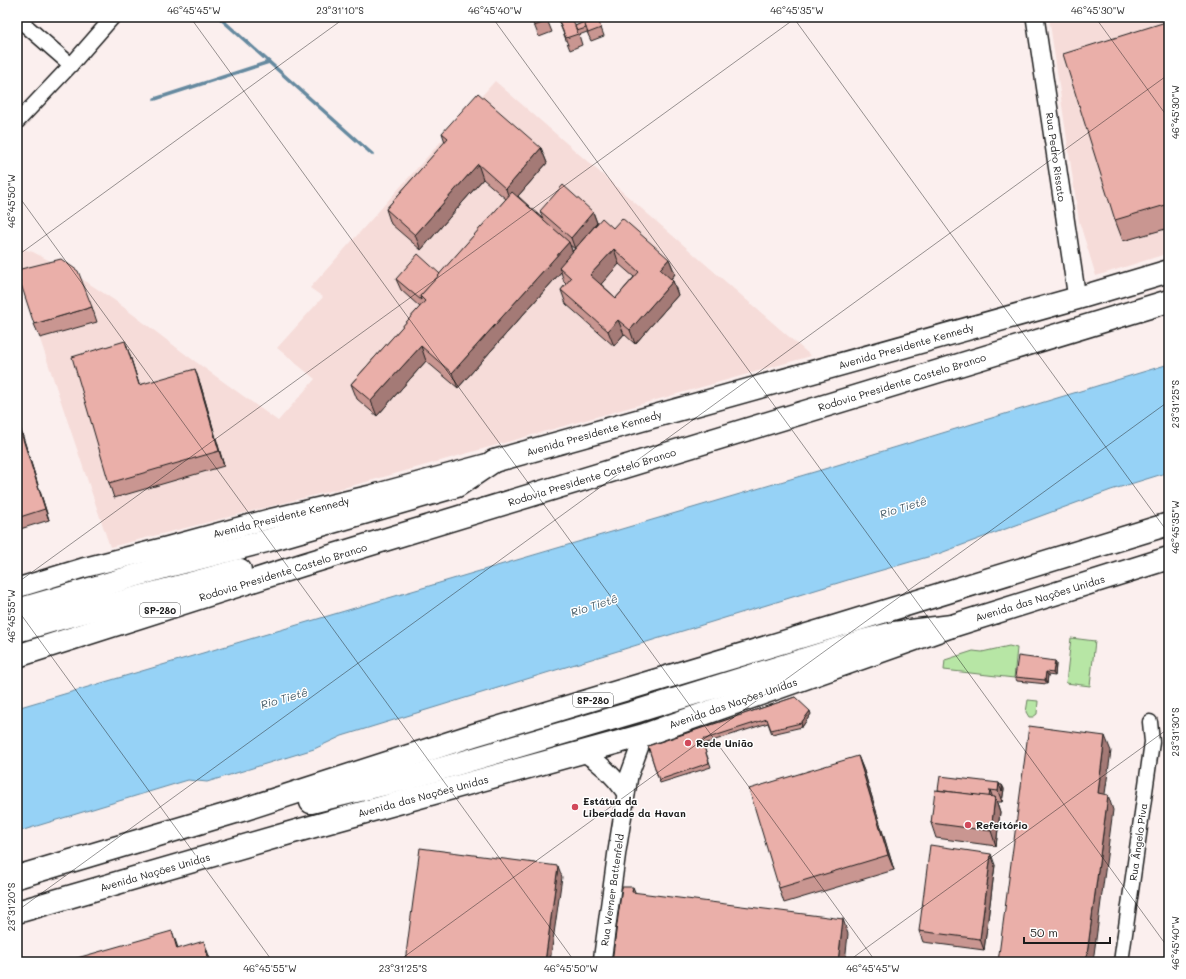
<svg xmlns="http://www.w3.org/2000/svg" width="1186" height="979" font-family="Mali,sans-serif">
<style>
.built{fill:#f6dcd9}
.green{fill:#b7e6a5;stroke:#6a8160}
.water{fill:#96d2f6;stroke:#65899f}
.lines{fill:none;stroke-linecap:round;stroke-linejoin:round}
.stream{stroke:#65899f;stroke-width:3.5}
.minor-casing{stroke:#1c1c1c;stroke-width:17}
.tertiary-casing{stroke:#1c1c1c;stroke-width:20}
.secondary-casing{stroke:#1c1c1c;stroke-width:22}
.trunk-casing{stroke:#1c1c1c;stroke-width:25}
.motorway-casing{stroke:#1c1c1c;stroke-width:25}
.minor{stroke:#fff;stroke-width:14}
.tertiary{stroke:#fff;stroke-width:17}
.secondary{stroke:#fff;stroke-width:19}
.trunk{stroke:#fff;stroke-width:22}
.motorway{stroke:#fff;stroke-width:22}
.wall{fill:#c99691;stroke:#1c1c1c;fill-rule:evenodd}
.shaded-wall{fill:#a47a76;stroke:#1c1c1c}
.building{fill:#eaafa9;stroke:#1c1c1c;fill-rule:evenodd}
.ticks{fill:none;stroke:#1c1c1c;stroke-width:1;stroke-opacity:0.45}
.poi-dot{fill:#d1495b;stroke:#fff;stroke-width:1.5}
.labels{text-anchor:middle;dominant-baseline:central;stroke-width:3;stroke-linejoin:round;paint-order:stroke}
.shield{fill:#fff;stroke:#606060;stroke-width:1}
.shield-label{font-size:9px;font-weight:bold;fill:#1c1c1c}
.street-label{font-size:10px;fill:#1c1c1c;stroke:#fff}
.poi-label{font-size:10px;font-weight:bold;fill:#1c1c1c;stroke:#fff;text-anchor:start}
.water-label{font-size:11px;font-style:italic;fill:#475c68;stroke:#fff}
.neatline{fill:none;stroke:#1c1c1c;stroke-width:1.5}
.ticks-label{font-size:10px;text-anchor:middle;fill:#1c1c1c}
</style>
<rect width="100%" height="100%" fill="#fbefee"/>
<filter id="ink" filterUnits="userSpaceOnUse"><feTurbulence type="fractalNoise" baseFrequency=".025" numOctaves="2"/><feDisplacementMap in="SourceGraphic" scale="8" xChannelSelector="R" yChannelSelector="G"/><feConvolveMatrix kernelMatrix="1 2 1 2 8 2 1 2 1" color-interpolation-filters="sRGB"/></filter>
<g filter="url(#ink)">
<!-- built -->
<g class="built">
<polygon points="1049,17 1169,17 1169,253 1096,276 1079,221"/>
<polygon points="495,81 811,356 366,482 110,547 17,271 17,247 33,252 73,273 114,300 189,357 278,421 315,379 277,348 323,297 310,288"/>
</g>
<!-- green -->
<g class="green">
<polygon points="1071,638 1095,641 1090,686 1066,683"/>
<polygon points="1009,646 1017,648 1014,678 944,670 945,660 973,651 982,652"/>
<polygon points="1028,700 1038,701 1037,714 1033,717 1029,717 1026,712"/>
</g>
<!-- water -->
<polygon class="water" points="1169,364 1169,472 1111,490 938,554 851,579 342,736 314,749 207,782 188,780 17,832 17,708 821,470"/>
<g class="lines">
<!-- stream -->
<g class="stream">
<polyline points="221,19 372,154"/>
<polyline points="155,99 269,62"/>
</g>
<defs>
<g id="minor">
<polyline points="17,18 71,65"/>
<polyline points="17,122 71,65 113,17"/>
<polyline points="1121,962 1152,742 1150,722"/>
</g>
<g id="tertiary">
<polyline points="1035,17 1077,298"/>
<path d="M583 752C601 763 614 776 626 793"/>
<polyline points="602,962 617,851 629,776 644,735"/>
</g>
<polyline id="secondary" points="17,588 83,568 166,547 269,519 371,495 485,464"/>
<g id="trunk">
<polyline points="494,461 1085,296 1169,271"/>
<polyline points="17,912 293,832 644,735 952,626 1169,558"/>
</g>
<g id="motorway">
<polyline points="17,610 172,565 266,541 457,486 494,461"/>
<polyline points="17,631 69,616 240,570"/>
<polyline points="17,656 302,565 1169,301"/>
<polyline points="311,802 409,778 638,711 863,641 894,633 952,626"/>
<polyline points="17,877 242,810 474,735 837,626 1169,524"/>
</g>
</defs>
<!-- minor casing -->
<use href="#minor" class="minor-casing"/>
<!-- tertiary casing -->
<use href="#tertiary" class="tertiary-casing"/>
<!-- secondary casing -->
<use href="#secondary" class="secondary-casing"/>
<!-- trunk casing -->
<use href="#trunk" class="trunk-casing"/>
<!-- motorway casing -->
<use href="#motorway" class="motorway-casing"/>
<!-- minor -->
<use href="#minor" class="minor"/>
<!-- tertiary -->
<use href="#tertiary" class="tertiary"/>
<!-- secondary -->
<use href="#secondary" class="secondary"/>
<!-- trunk -->
<use href="#trunk" class="trunk"/>
<!-- motorway -->
<use href="#motorway" class="motorway"/>
</g>
<!-- wall -->
<g class="wall">
<polygon points="531,17 546,17 552,32 539,37"/>
<polygon points="557,17 575,26 597,17 604,36 591,41 587,32 579,35 582,45 570,50"/>
<polygon points="1169,21 1169,228 1123,241 1115,220"/>
<path d="M442 133 541 148 547 163 518 196 543 219 540 211 593 212 597 223 613 228 669 259 675 274 671 279 673 281 678 295 635 344 624 334 614 346 566 304 561 290 566 284 564 282 561 272 458 388 426 361 377 416 357 399 351 384 420 307 401 290 396 279 440 274 506 199 483 179 421 250 391 224 386 209 445 142ZM570 245 575 249 572 251ZM619 264 634 277 616 298 601 284Z"/>
<polygon points="92,307 97,322 40,338 34,324"/>
<polygon points="130,356 139,385 200,383 224,466 114,498 109,483"/>
<polygon points="17,418 49,520 17,530"/>
<polygon points="1055,661 1056,664 1055,676 1048,675 1047,684 1017,681 1015,677"/>
<polygon points="795,697 811,714 802,727 772,734 768,723 703,744 711,767 660,783 648,746"/>
<polygon points="858,756 864,771 894,870 784,903 779,888"/>
<polygon points="999,783 999,785 1002,785 1004,789 1002,802 997,802 1000,812 996,846 936,838 931,823 938,790"/>
<polygon points="995,865 984,950 923,942 919,931"/>
</g>
<!-- shaded-wall -->
<g class="shaded-wall">
<polygon points="541,148 547,163 511,204 506,189"/>
<polygon points="478,164 483,179 421,250 415,235"/>
<polygon points="593,212 597,223 575,249 571,238"/>
<polygon points="569,242 574,256 559,267 561,272 458,388 452,373"/>
<polygon points="614,249 619,264 596,290 590,275"/>
<polygon points="669,259 675,274 666,284 660,269"/>
<polygon points="673,281 678,295 635,344 630,330"/>
<polygon points="618,320 624,334 614,346 608,331"/>
<polygon points="125,341 130,356 144,400 139,385"/>
<polygon points="421,346 426,361 377,416 371,401"/>
<polygon points="195,369 200,383 224,466 219,451"/>
<polygon points="17,418 49,520 45,509 17,420"/>
<polygon points="1055,661 1056,664 1055,676 1053,673"/>
<polygon points="1046,672 1048,675 1047,684 1045,680"/>
<polygon points="810,711 811,714 802,727 801,723"/>
<polygon points="1105,736 1111,751 1103,808 1098,793"/>
<polygon points="858,756 864,771 894,870 888,855"/>
<polygon points="999,783 1002,791 1002,785 1004,789 1002,802 998,791"/>
<polygon points="990,790 994,801 988,800"/>
<polygon points="1108,795 1113,810 1093,962 1086,962"/>
<polygon points="995,797 1000,812 996,846 991,831"/>
<polygon points="991,854 995,865 984,950 980,939"/>
<polygon points="558,866 562,877 550,962 545,962"/>
<polygon points="633,887 639,901 632,892"/>
<polygon points="843,919 848,934 845,962 838,962"/>
<polygon points="172,931 177,945 182,962 177,949"/>
<polygon points="204,941 211,962 209,962"/>
</g>
<!-- building -->
<g class="building">
<polygon points="531,17 546,17 548,21 534,26"/>
<polygon points="557,17 572,17 578,34 566,38"/>
<polygon points="582,17 597,17 601,28 588,33"/>
<polygon points="1169,21 1169,204 1115,220 1063,54"/>
<polygon points="584,22 586,28 577,31 575,26"/>
<polygon points="478,93 541,148 506,189 478,164 415,235 386,209 448,138 442,133"/>
<polygon points="563,185 593,212 571,238 540,211"/>
<polygon points="512,192 569,242 452,373 421,346 371,401 351,384 425,301 420,296"/>
<path d="M602 218 613 228 622 218 669 259 660 269 673 281 630 330 618 320 608 331 561 290 571 278 559 267ZM614 249 639 272 616 298 590 275Z"/>
<polygon points="418,254 440,274 420,296 421,300 396,279"/>
<polygon points="61,259 78,271 92,307 34,324 17,272 17,270"/>
<polygon points="125,341 139,385 195,369 219,451 109,483 72,357"/>
<polygon points="17,420 45,509 17,518"/>
<polygon points="1018,656 1055,661 1053,673 1046,672 1045,680 1015,677"/>
<polygon points="795,697 810,711 801,723 771,730 767,719 702,740 709,763 659,780 648,746"/>
<polygon points="1029,726 1105,736 1098,793 1108,795 1086,962 998,962"/>
<polygon points="858,756 888,855 779,888 749,789"/>
<polygon points="940,776 999,783 998,791 990,790 989,797 938,790"/>
<polygon points="999,785 1002,785 1002,791"/>
<polygon points="935,790 995,797 991,831 931,823"/>
<polygon points="930,845 991,854 980,939 919,931"/>
<polygon points="420,848 558,866 545,962 405,962"/>
<polygon points="622,887 633,887 632,892 843,919 838,962 612,962"/>
<polygon points="172,931 177,949 204,941 209,962 63,962"/>
</g>
</g>
<!-- ticks -->
<path class="ticks" d="M190 17 876 962M492 17 1169 949M793 17 1169 534M1095 17 1169 119M17 194 575 962M17 256 346 17M17 583 797 17M17 609 273 962M17 911 1169 74M397 962 1169 401M847 962 1169 728"/>
<!-- markers -->
<g class="poi-dot">
<circle cx="688" cy="743" r="4"/>
<circle cx="575" cy="807" r="4"/>
<circle cx="968" cy="825" r="4"/>
</g>
<g class="labels">
<!-- shield labels -->
<g class="shield">
<rect x="140" y="603" width="40" height="14" rx="3"/>
<rect x="573" y="693" width="40" height="14" rx="3"/>
</g>
<g class="shield-label">
<text x="160" y="610">SP-280</text>
<text x="593" y="700">SP-280</text>
</g>
<!-- street labels -->
<g class="street-label">
<text transform="translate(1056 157) rotate(82)">Rua Pedro Rissato</text>
<text transform="translate(906 346) rotate(-16)">Avenida Presidente Kennedy</text>
<text transform="translate(902 382) rotate(-17)">Rodovia Presidente Castelo Branco</text>
<text transform="translate(594 433) rotate(-16)">Avenida Presidente Kennedy</text>
<text transform="translate(592 477) rotate(-17)">Rodovia Presidente Castelo Branco</text>
<text transform="translate(281 517) rotate(-14)">Avenida Presidente Kennedy</text>
<text transform="translate(283 572) rotate(-17)">Rodovia Presidente Castelo Branco</text>
<text transform="translate(1040 598) rotate(-17)">Avenida das Nações Unidas</text>
<text transform="translate(733 703) rotate(-19)">Avenida das Nações Unidas</text>
<text transform="translate(423 796) rotate(-15)">Avenida das Nações Unidas</text>
<text transform="translate(1138 842) rotate(-82)">Rua Ângelo Piva</text>
<text transform="translate(155 872) rotate(-16)">Avenida Nações Unidas</text>
<text transform="translate(612 890) rotate(-82)">Rua Werner Battenfeld</text>
</g>
<!-- poi labels -->
<g class="poi-label">
<text x="696" y="743">Rede União</text>
<text x="583" y="801">Estátua da<tspan x="583" dy="12">Liberdade da Havan</tspan></text>
<text x="976" y="825">Refeitório</text>
</g>
<!-- water labels -->
<g class="water-label">
<text transform="translate(903 507) rotate(-17)">Rio Tietê</text>
<text transform="translate(594 605) rotate(-18)">Rio Tietê</text>
<text transform="translate(284 698) rotate(-16)">Rio Tietê</text>
</g>
</g>
<!-- margin -->
<rect width="1186" height="979" fill="none" stroke="#fff" stroke-width="44"/>
<!-- scale -->
<path d="M1024 937v6h86v-6" fill="none" stroke="#1c1c1c" stroke-width="2"/>
<text x="1030" y="937" font-size="12" fill="#1c1c1c" stroke="#ffffff" stroke-width="3" paint-order="stroke">50 m</text>
<rect x="22" y="22" width="1142" height="935" class="neatline"/>
<g class="ticks-label">
<text x="194" y="14">46°45'45"W</text>
<text x="340" y="14">23°31'10"S</text>
<text x="495" y="14">46°45'40"W</text>
<text x="797" y="14">46°45'35"W</text>
<text x="1098" y="14">46°45'30"W</text>
<text transform="translate(1175 112) rotate(-90)" y="4">46°45'30"W</text>
<text transform="translate(11 201) rotate(-90)" y="4">46°45'50"W</text>
<text transform="translate(1175 404) rotate(-90)" y="4">23°31'25"S</text>
<text transform="translate(1175 527) rotate(-90)" y="4">46°45'35"W</text>
<text transform="translate(11 616) rotate(-90)" y="4">46°45'55"W</text>
<text transform="translate(1175 732) rotate(-90)" y="4">23°31'30"S</text>
<text transform="translate(11 907) rotate(-90)" y="4">23°31'20"S</text>
<text transform="translate(1175 943) rotate(-90)" y="4">46°45'40"W</text>
<text x="270" y="972">46°45'55"W</text>
<text x="403" y="972">23°31'25"S</text>
<text x="571" y="972">46°45'50"W</text>
<text x="873" y="972">46°45'45"W</text>
</g>
</svg>
